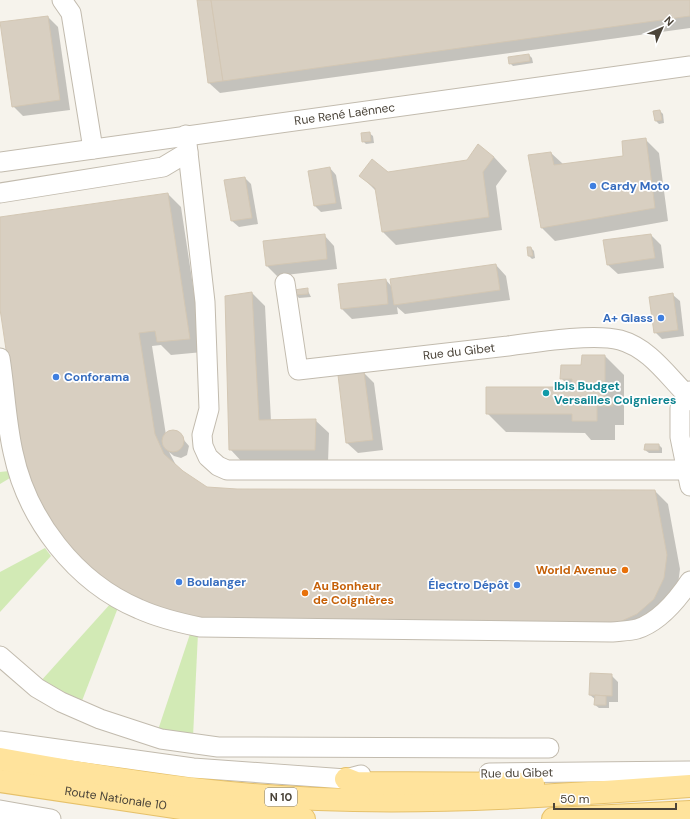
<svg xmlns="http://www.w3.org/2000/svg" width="690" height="819" font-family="'DM Sans',sans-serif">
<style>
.green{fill:#d2eab5}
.shadow{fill:#0003}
.building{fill:#d8cfc1;stroke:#d3c7b4}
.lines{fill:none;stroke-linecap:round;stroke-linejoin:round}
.minor-casing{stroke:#c2bbae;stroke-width:21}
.major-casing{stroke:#e6c16a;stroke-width:24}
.minor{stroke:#fff;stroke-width:19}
.major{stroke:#ffe39c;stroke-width:22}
.shop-dot{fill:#3f7fe0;stroke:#fff;stroke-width:1.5}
.culture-dot{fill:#0f9aa8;stroke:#fff;stroke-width:1.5}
.food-dot{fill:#e8710a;stroke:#fff;stroke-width:1.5}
.labels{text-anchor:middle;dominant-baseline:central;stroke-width:3.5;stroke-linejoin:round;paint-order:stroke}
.shield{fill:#fff;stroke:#817c74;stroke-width:1}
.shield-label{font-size:11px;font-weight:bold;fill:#4b4439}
.street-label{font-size:12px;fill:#4b4439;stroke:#fff}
.shop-label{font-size:12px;font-weight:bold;fill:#366cbe;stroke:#fff;text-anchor:start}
.culture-label{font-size:12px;font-weight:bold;fill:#0d838f;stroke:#fff;text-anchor:start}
.food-label{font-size:12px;font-weight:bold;fill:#c56008;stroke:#fff;text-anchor:end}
</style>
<rect width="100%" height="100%" fill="#f6f3ec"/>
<!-- green -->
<g class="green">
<polygon points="9,471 10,478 0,484 0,472"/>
<polygon points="45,548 51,556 0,612 0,572"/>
<polygon points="112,602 119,605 80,706 40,682"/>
<polygon points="191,631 198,633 193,737 158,730"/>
</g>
<!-- shadow -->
<g class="shadow">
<polygon points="198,0 690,0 690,28 220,93 209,83"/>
<polygon points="48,17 58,27 70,110 23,116 13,106"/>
<polygon points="529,55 532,58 533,63 513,66 510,63"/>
<polygon points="660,111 663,114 664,123 659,124 656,121"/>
<polygon points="369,133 373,136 374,143 366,144 363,141"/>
<polygon points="645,139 659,153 668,221 555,241 542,228 551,153 563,164 625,156"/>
<polygon points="494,157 507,171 496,186 502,230 396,245 383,232 377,192 361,176"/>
<polygon points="330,168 336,175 342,209 321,212 315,206"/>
<polygon points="245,178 251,184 258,224 239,227 232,221"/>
<polygon points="168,194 181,207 203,352 171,355 161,345 152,346 166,435 171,432 178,433 189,446 187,455 181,458 174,456 169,452 177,467 206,488 237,490 655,491 668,504 680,569 677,592 651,627 84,564 0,302 0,218"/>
<polygon points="324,235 334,246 337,269 277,276 267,266"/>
<polygon points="651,235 661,245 664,268 618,274 607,264"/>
<polygon points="531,248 534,251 535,258 532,259 529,256"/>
<polygon points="496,265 506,276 510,300 405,314 397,307 398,314 352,319 342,309 386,280 392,287"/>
<polygon points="307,289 311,297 299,298 296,295"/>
<polygon points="252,293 265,306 271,421 315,420 329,433 328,463 243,463 230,449"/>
<polygon points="673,295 680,301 684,336 662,339 655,332"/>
<polygon points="583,356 605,356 624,375 624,425 615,425 615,440 591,440 585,433 506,432 487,413 571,388 561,378 582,366"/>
<polygon points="364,373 374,383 383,450 358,453 347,443"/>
<polygon points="659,445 662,448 662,453 649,453 645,450"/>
<polygon points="611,675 618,682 618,702 609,702 609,708 599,708 595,705 596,700 590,695"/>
</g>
<!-- building -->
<g class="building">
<polygon points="197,0 211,0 223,81 208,83"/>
<polygon points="211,0 690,0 690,16 223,81"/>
<polygon points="48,16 60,100 12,107 0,22"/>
<polygon points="529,54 530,61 509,64 508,57"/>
<polygon points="660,110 662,120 655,121 653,111"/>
<polygon points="370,132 371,141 362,142 361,133"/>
<polygon points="646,138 655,208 541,228 528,155 551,152 554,165 623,156 622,141"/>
<polygon points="478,144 494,157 483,172 489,217 382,232 375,188 359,176 372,159 388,172 467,160"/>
<polygon points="330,167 336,203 314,206 308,171"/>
<polygon points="245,177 252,218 231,221 224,180"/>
<polygon points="168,193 190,339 157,342 155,331 139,333 155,434 164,454 183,471 207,487 237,489 655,490 667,555 664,578 654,599 637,614 615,624 202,622 128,598 69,550 28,484 19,437 0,309 0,217"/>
<polygon points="325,234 327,259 266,266 263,241"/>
<polygon points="651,234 655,258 607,265 603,240"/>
<polygon points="527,247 531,247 533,256 528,256"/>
<polygon points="496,264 500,290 394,305 390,279"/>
<polygon points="386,279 388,304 341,309 338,284"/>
<polygon points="308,288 308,294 295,295 294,290"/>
<polygon points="252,292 259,420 316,419 315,450 229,450 225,296"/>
<polygon points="673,293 678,330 654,333 649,297"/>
<polygon points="582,355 605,355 605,406 597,406 597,421 572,421 572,414 486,414 486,387 572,387 572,379 560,379 561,365 581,365"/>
<polygon points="364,372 373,440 346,443 338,375"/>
<polygon points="605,398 612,398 613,406 605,406"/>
<circle cx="173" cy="441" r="11"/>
<polygon points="645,444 659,444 659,450 644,450"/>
<polygon points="590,673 612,674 612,696 589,695"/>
<polygon points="595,695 606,696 606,705 594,705"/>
</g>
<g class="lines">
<defs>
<g id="minor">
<polyline points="62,0 71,13 93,149"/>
<polyline points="186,135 205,302 209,409 202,435 203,446 208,457 218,466 227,470 687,470"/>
<path id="s1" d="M0 162 690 66"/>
<polyline points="0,193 163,167 188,152"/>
<path id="s2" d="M285 283 298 370C368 362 438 354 508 346 537 342 594 333 620 340 649 348 667 375 687 395"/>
<path d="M0 358C5 389 6 421 13 452 27 519 75 582 139 609 159 618 180 623 200 627L612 632C620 631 630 631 637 629 659 622 678 599 690 581"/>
<polyline points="690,391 680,408 680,437 690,486"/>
<polyline points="0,656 37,688 61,702 100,719 161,739 218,747 549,748"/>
<polyline points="0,741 193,768 346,779 361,775"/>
<polyline points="489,773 690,771"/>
<polyline points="0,810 51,819"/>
</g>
<g id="major">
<path d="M0 759C105 778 211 795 318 799 442 804 566 795 690 786"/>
<polyline points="346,779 356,783 533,784"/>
<path id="s3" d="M0 781 201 811 304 819"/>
<polyline points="553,819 690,812"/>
</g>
</defs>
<!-- minor casing -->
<use href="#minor" class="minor-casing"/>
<!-- major casing -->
<use href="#major" class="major-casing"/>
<!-- minor -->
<use href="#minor" class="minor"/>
<!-- major -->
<use href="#major" class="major"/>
</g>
<!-- markers -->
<g class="shop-dot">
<circle cx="593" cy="186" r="4"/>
<circle cx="661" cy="318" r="4"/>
<circle cx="56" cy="377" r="4"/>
<circle cx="179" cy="582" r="4"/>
<circle cx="517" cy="585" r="4"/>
</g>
<circle class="culture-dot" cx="546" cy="393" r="4"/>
<g class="food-dot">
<circle cx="625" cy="570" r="4"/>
<circle cx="305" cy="593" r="4"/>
</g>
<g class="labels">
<!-- shield labels -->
<rect class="shield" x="265" y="788" width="32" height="18" rx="3"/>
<g class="shield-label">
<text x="281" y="797">N 10</text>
</g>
<!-- street labels -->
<g class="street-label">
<text stroke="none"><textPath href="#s1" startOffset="348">Rue René Laënnec</textPath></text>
<text stroke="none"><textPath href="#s2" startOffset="250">Rue du Gibet</textPath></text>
<text transform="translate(517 773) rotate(-1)">Rue du Gibet</text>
<text stroke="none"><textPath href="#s3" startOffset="117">Route Nationale 10</textPath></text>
</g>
<!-- shop labels -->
<g class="shop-label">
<text x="601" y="186">Cardy Moto</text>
<text x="653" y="318" text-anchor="end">A+ Glass</text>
<text x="64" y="377">Conforama</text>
<text x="187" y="582">Boulanger</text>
<text x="509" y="585" text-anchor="end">Électro Dépôt</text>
</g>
<!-- culture labels -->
<g class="culture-label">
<text x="554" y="386">Ibis Budget<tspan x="554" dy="14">Versailles Coignieres</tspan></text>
</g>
<!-- food labels -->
<g class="food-label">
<text x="617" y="570">World Avenue</text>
<text x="313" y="586" text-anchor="start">Au Bonheur<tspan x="313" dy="14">de Coignières</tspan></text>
</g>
</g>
<!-- north arrow -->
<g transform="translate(662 28) rotate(45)" stroke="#ffffff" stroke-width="3" paint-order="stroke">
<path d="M0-3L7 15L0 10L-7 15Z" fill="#4b4439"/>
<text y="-6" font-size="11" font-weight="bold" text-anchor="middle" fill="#4b4439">N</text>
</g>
<!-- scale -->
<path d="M554 803v6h122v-6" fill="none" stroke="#4b4439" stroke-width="2"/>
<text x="560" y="803" font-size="12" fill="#4b4439" stroke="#ffffff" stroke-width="3" paint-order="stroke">50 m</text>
</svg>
